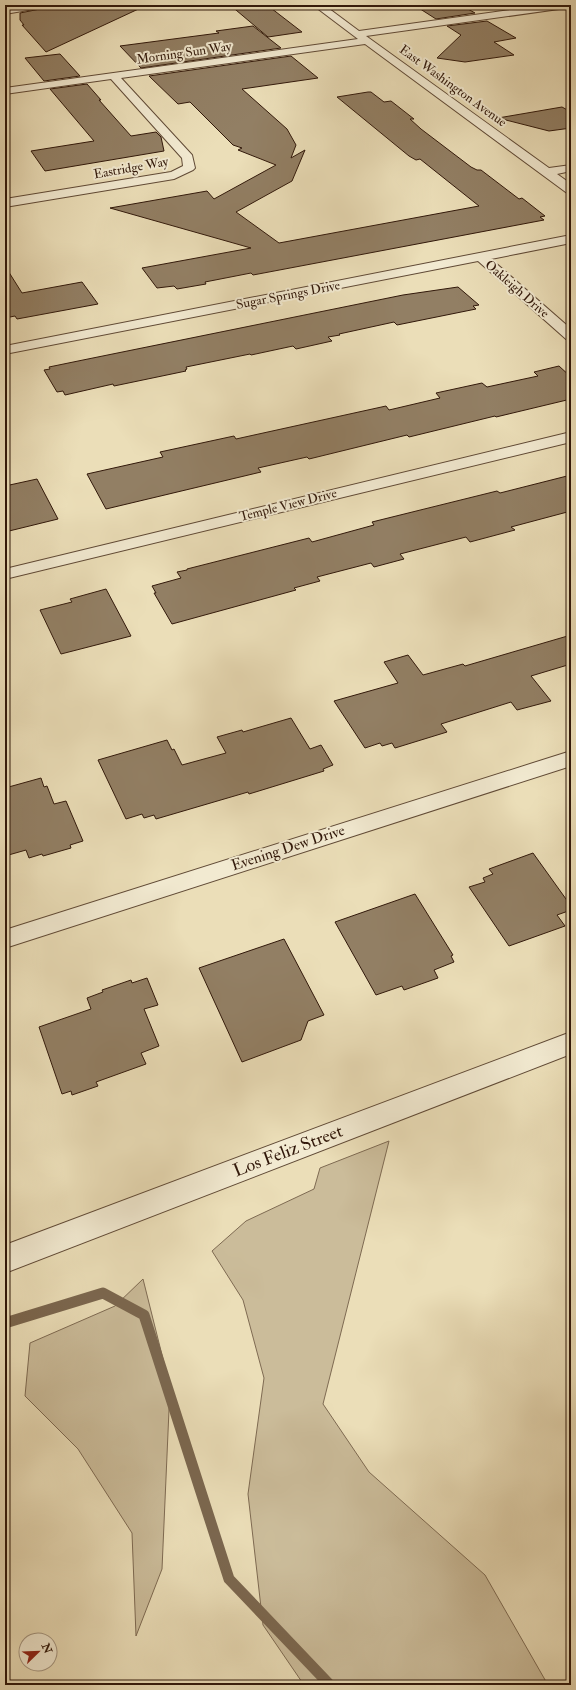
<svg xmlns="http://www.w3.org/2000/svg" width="576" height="1690" font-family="'IM FELL Double Pica',serif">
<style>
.green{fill:#cbbc9a;stroke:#7e6a52}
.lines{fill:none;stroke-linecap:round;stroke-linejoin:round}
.stream{stroke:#7b674f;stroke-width:11}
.building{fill:#927f64;stroke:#31180a}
.minor-casing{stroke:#604a36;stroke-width:2}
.minor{fill:#f2ead1;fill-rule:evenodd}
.labels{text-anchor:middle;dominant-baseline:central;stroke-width:4;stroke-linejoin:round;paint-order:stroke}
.far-street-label{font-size:13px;fill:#31180a;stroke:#f2ead1}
.street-label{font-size:15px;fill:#31180a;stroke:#f2ead1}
.near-street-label{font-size:18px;fill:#31180a;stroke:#f2ead1}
</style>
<rect width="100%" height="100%" fill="#ebdeb8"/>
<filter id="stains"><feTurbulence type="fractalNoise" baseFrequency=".005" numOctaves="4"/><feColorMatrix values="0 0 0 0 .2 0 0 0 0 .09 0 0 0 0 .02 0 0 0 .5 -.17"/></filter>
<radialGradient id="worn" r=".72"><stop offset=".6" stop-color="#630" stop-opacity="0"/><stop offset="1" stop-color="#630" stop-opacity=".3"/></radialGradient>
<!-- green -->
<g class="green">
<polygon points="389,1141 323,1404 369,1472 485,1575 548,1685 304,1685 263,1625 248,1494 264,1378 243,1300 212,1251 246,1221 314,1189 320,1168"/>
<polygon points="143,1279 170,1387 162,1569 136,1636 132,1533 78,1449 25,1396 30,1343 115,1306"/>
</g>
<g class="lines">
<!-- stream -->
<polyline class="stream" points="5,1323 103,1293 144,1315 229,1579 330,1685"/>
</g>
<!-- building -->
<g class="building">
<polygon points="46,5 147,5 46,52 22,25 24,25 20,20 20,13 40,9"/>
<polygon points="230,5 267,5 302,32 268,37"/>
<polygon points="414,5 461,5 475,13 436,19"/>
<polygon points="487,21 516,38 494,42 514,55 465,62 437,58 461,35 447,26"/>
<polygon points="253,26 281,48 141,68 120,46 219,33 216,31"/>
<polygon points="60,54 80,76 44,81 25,58"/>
<polygon points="291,56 318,78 242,89 287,129 296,145 291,158 305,150 292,181 236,212 279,243 479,206 420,159 416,160 409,156 337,97 368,92 371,92 384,102 391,101 414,119 410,119 421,129 471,167 477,170 481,170 519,199 522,198 545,216 540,217 544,220 253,275 251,273 205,282 206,284 177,289 174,286 157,288 142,268 251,248 110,208 207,191 214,199 276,165 238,150 242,148 233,145 190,102 178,104 149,76"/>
<polygon points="87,84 101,100 99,100 131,136 156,132 161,137 164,151 45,171 31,151 94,141 50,89"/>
<polygon points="562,107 571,112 571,128 549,131 498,118"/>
<polygon points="5,266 22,293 82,282 98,304 17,319 15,316 5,318"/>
<polygon points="458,287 479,305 473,306 476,309 397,325 394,322 339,334 340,335 328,337 332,341 296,349 293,346 251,355 250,354 186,367 187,369 185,370 186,371 114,386 113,384 65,395 63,391 57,392 44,370 50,369 49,367 83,360 403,295"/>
<polygon points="559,366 571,377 571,399 496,417 495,416 409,437 407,435 309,459 307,457 258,468 261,472 106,509 87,474 163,457 160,452 234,436 236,439 386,406 389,410 440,398 436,393 482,383 487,387 538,376 534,372"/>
<polygon points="571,475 571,511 511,527 515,530 470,542 466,537 400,554 404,559 374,567 371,563 317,577 320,581 294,588 296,590 172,624 154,593 156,593 152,586 181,578 177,572 187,570 187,569 309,538 312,542 374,525 372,522 497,491 500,493"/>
<polygon points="37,479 58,519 5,532 5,486"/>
<polygon points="106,589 131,636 61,654 40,610 72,602 70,599"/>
<polygon points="571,635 571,664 531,676 551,701 517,710 511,702 441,724 447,732 395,748 392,743 382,746 380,743 365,748 334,701 398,683 384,662 408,655 423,675 463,664 465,666"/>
<polygon points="291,718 310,749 321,745 333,765 323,769 324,771 249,794 248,792 156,819 154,815 144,818 142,814 126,819 98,760 167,740 172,750 174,749 182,765 226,753 217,737 242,730 243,732"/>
<polygon points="41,778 44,787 47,786 54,804 66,801 83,841 70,845 71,848 43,856 42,854 29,858 26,850 5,856 5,788"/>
<polygon points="533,853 571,906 571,910 557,915 565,926 509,946 469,887 485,882 483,878 493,874 489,869"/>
<polygon points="415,894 453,955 451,956 454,962 434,970 438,978 404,990 402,986 376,995 335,922"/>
<polygon points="284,939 324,1015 308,1021 301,1040 242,1062 199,968"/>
<polygon points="147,978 158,1005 144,1009 159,1046 141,1053 146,1064 96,1082 98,1086 72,1095 71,1091 62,1094 39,1027 91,1009 87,998 103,992 102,990 131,980 132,983"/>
</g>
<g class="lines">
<defs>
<g id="minor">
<polygon points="24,5 45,5 40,8 5,14 5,8"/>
<polygon points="313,5 324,5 359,31 546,5 571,5 566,8 366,36 549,168 571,165 571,171 557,174 571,184 571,194 567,193 365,44 121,78 192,155 195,168 193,170 174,179 5,207 5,199 171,172 183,166 182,158 111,79 5,94 5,88 358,39"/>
<polygon points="571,235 571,243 491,259 571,329 571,340 566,339 478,261 5,354 5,346"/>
<polygon points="571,432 571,442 5,579 5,569"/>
<polygon points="571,751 571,766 5,948 5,930"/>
<polygon points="571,1032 571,1054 5,1273 5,1245"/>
</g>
</defs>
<!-- minor casing -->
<use href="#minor" class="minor-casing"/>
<!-- minor -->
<use href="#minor" class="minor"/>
</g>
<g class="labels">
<!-- far-street labels -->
<g class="far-street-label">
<text transform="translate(184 53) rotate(-8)">Morning Sun Way</text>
<text transform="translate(453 86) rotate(36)">East Washington Avenue</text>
<text transform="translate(131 168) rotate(-10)">Eastridge Way</text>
<text transform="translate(517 289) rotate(41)">Oakleigh Drive</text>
<text transform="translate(288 295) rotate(-11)">Sugar Springs Drive</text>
<text transform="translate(288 505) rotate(-14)">Temple View Drive</text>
</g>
<!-- street labels -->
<g class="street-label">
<text transform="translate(288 848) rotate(-18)">Evening Dew Drive</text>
</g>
<!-- near-street labels -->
<g class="near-street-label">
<text transform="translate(288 1151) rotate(-21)">Los Feliz Street</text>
</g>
</g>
<!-- margin -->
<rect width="576" height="1690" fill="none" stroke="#ebdeb8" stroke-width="20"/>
<rect x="6" y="6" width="564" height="1678" fill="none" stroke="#31180a" stroke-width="2"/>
<rect x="10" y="10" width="556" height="1670" fill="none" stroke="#31180a"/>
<!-- north arrow -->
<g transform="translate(38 1652) rotate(67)"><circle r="19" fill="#f2ead1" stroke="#a59681"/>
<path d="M0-3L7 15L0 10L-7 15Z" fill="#8f2418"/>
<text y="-6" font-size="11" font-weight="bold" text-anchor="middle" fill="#31180a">N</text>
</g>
<rect width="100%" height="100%" filter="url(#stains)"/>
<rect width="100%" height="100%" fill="url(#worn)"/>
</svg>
